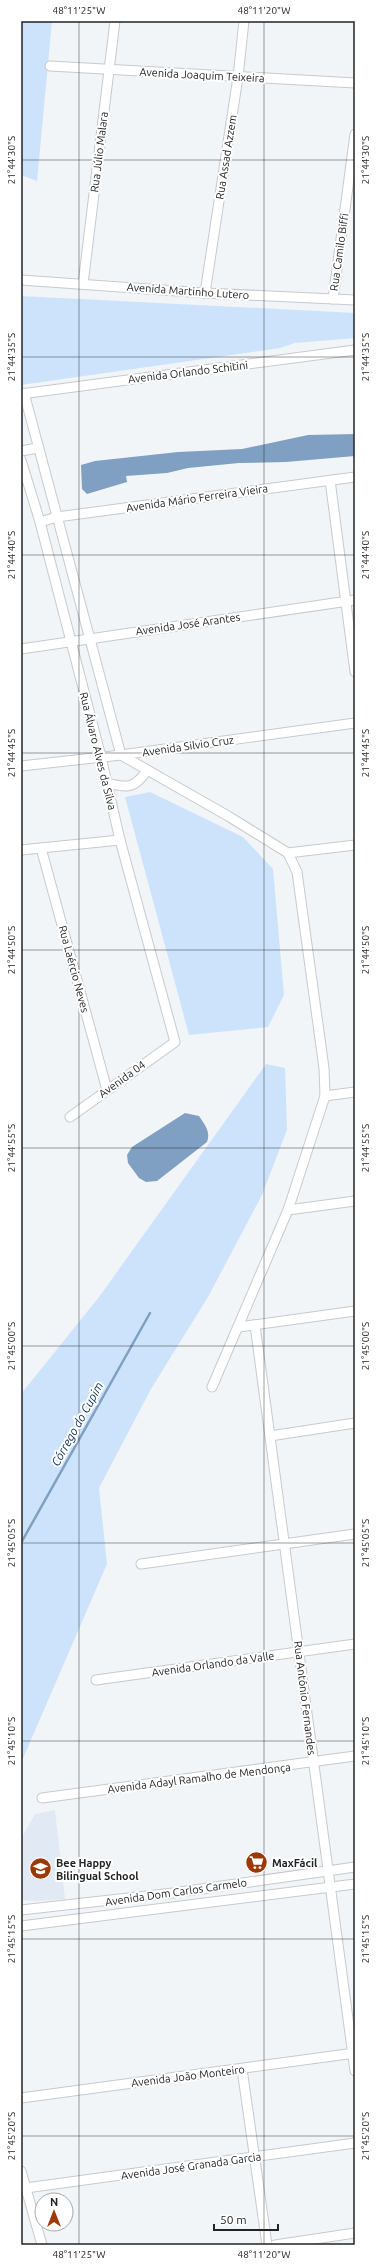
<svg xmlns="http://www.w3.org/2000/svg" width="376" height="2266" font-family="Ubuntu,sans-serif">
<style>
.built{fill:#e1eaf4}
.green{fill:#cde3fb}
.water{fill:#80a0c3}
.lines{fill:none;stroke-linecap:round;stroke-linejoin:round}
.stream{stroke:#80a0c3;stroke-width:2.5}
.minor-casing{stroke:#c7cace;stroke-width:11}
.minor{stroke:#fff;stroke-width:9}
.ticks{fill:none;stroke:#222324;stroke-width:1;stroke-opacity:0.45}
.labels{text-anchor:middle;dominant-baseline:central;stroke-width:4;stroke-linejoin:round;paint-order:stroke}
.street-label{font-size:11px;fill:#222324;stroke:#fff}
.poi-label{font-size:11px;font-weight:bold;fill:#222324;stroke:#fff;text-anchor:start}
.water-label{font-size:12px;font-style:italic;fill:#092d50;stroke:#fff}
.neatline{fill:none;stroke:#222324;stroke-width:1.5}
.ticks-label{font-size:10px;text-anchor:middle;fill:#222324}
</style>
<rect width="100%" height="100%" fill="#f1f5f8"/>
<!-- built -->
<polygon class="built" points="55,1810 65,1899 35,1901 21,1900 21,1839 35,1814"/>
<!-- green -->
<g class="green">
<polygon points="21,21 52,21 37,181 21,175"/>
<polygon points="21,296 355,313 355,338 295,343 280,348 21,385"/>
<polygon points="150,792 243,837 273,869 284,995 268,1027 189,1035 125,797"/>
<polygon points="266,1064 285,1068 287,1130 262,1195 208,1297 151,1389 99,1488 107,1564 21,1763 21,1394 99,1297"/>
</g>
<!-- water -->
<g class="water">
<polygon points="355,434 355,456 286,462 239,463 188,468 167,473 126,476 127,482 87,494 82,489 81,465 95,461 178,452 242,449 308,435"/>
<path d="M185 1113 199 1116C205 1125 211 1132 207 1142L157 1181 146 1182 139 1178 128 1163 127 1155 132 1147Z"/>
</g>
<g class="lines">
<!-- stream -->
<polyline class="stream" points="21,1543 150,1313"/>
<defs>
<g id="minor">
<polyline points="50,66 355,83"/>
<polyline points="21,280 205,293 355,300"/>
<polyline points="83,284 115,21"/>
<polyline points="205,293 238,77 244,21"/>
<polyline points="333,299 355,134"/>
<polyline points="24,393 121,755 228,816 288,853 297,872 324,1068 325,1096 288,1210 212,1387"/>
<polyline points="21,394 355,350"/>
<polyline points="21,451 38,448"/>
<polyline points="21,460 40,522 101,757 120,840 175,1042 70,1117"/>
<polyline points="330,480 355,672"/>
<polyline points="40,522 57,517 355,477"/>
<polyline points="21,649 355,600"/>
<polyline points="21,766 121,755 355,723"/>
<path d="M107 783C127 788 135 789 147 770"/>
<polyline points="41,848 107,1090"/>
<polyline points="21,850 120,840"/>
<polyline points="288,853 355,845"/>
<polyline points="325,1096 355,1092"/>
<polyline points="288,1210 355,1201"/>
<polyline points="255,1325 355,2071"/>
<polyline points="239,1327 355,1311"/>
<polyline points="270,1436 355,1423"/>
<polyline points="141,1564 355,1534"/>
<polyline points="96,1680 355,1644"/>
<polyline points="42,1798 355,1756"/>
<polyline points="21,1910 173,1893 355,1867"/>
<polyline points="21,1926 355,1884"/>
<polyline points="242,2069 267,2245"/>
<polyline points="21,2098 355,2053"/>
<polyline points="21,2171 42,2245"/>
<polyline points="26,2188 355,2143"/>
<polyline points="275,2245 355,2233"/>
</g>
</defs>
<!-- minor casing -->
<use href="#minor" class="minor-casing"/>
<!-- minor -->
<use href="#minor" class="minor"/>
</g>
<!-- ticks -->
<path class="ticks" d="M79 21V2245M264 21V2245M21 160H355M21 357H355M21 555H355M21 753H355M21 950H355M21 1148H355M21 1346H355M21 1543H355M21 1741H355M21 1939H355M21 2136H355"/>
<!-- icons -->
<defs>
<symbol id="supermarket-disc" viewBox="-11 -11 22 22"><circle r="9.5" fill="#9d3906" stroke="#fff"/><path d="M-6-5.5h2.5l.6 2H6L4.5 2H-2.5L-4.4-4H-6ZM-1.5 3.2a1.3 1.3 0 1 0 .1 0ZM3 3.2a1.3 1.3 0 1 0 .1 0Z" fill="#fff"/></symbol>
<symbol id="school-disc" viewBox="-11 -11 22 22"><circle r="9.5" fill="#9d3906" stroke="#fff"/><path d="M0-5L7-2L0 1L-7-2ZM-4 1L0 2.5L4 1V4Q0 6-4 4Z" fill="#fff"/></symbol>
</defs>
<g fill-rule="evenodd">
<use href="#supermarket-disc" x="244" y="1850" width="25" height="25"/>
<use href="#school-disc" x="28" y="1856" width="25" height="25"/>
</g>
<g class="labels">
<!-- street labels -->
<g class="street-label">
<text transform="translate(202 75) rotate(3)">Avenida Joaquim Teixeira</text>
<text transform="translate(99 152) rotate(-83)">Rua Júlio Malara</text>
<text transform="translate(226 157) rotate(-81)">Rua Assad Azzem</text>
<text transform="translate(339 252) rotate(-82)">Rua Camilo Biffi</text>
<text transform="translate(188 291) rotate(4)">Avenida Martinho Lutero</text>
<text transform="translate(188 372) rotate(-7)">Avenida Orlando Schitini</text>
<text transform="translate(197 498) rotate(-8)">Avenida Mário Ferreira Vieira</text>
<text transform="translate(188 624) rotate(-8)">Avenida José Arantes</text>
<text transform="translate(188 746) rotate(-8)">Avenida Silvio Cruz</text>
<text transform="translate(98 751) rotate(76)">Rua Álvaro Alves da Silva</text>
<text transform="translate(74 969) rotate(75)">Rua Laércio Neves</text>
<text transform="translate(122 1079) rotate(-36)">Avenida 04</text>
<text transform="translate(213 1664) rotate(-8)">Avenida Orlando da Valle</text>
<text transform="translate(305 1698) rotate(83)">Rua Antônio Fernandes</text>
<text transform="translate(199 1778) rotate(-7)">Avenida Adayl Ramalho de Mendonça</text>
<text transform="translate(176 1892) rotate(-8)">Avenida Dom Carlos Carmelo</text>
<text transform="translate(188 2076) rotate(-7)">Avenida João Monteiro</text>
<text transform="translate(191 2166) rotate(-8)">Avenida José Granada Garcia</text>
</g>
<!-- poi labels -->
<g class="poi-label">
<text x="56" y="1863">Bee Happy<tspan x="56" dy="13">Bilingual School</tspan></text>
<text x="272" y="1863">MaxFácil</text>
</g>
<!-- water labels -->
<g class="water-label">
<text transform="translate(77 1424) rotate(-61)">Córrego do Cupim</text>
</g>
</g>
<!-- border -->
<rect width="376" height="2266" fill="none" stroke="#ffffff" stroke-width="44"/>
<!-- north arrow -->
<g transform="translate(54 2212)"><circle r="19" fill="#ffffff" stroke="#a7a7a7"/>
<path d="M0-3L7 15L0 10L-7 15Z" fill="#9d3906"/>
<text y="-6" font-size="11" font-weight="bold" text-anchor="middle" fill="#222324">N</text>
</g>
<!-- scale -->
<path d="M214 2224v6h64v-6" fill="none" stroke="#222324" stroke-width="2"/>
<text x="220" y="2224" font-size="12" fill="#222324" stroke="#ffffff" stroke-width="3" paint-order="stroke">50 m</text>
<rect x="22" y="22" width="332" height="2222" class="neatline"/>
<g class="ticks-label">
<text x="79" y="14">48°11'25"W</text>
<text x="264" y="14">48°11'20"W</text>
<text transform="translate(11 160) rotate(-90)" y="4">21°44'30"S</text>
<text transform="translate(365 160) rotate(-90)" y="4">21°44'30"S</text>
<text transform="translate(11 357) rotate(-90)" y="4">21°44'35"S</text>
<text transform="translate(365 357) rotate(-90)" y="4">21°44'35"S</text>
<text transform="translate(11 555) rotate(-90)" y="4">21°44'40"S</text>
<text transform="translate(365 555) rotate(-90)" y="4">21°44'40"S</text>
<text transform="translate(11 753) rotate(-90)" y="4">21°44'45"S</text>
<text transform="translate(365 753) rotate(-90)" y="4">21°44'45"S</text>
<text transform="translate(11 950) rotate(-90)" y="4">21°44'50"S</text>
<text transform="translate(365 950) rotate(-90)" y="4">21°44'50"S</text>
<text transform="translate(11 1148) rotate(-90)" y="4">21°44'55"S</text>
<text transform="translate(365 1148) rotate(-90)" y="4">21°44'55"S</text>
<text transform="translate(11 1346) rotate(-90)" y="4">21°45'00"S</text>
<text transform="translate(365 1346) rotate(-90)" y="4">21°45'00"S</text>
<text transform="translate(11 1543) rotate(-90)" y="4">21°45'05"S</text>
<text transform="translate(365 1543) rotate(-90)" y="4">21°45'05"S</text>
<text transform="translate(11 1741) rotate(-90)" y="4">21°45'10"S</text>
<text transform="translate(365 1741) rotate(-90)" y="4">21°45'10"S</text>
<text transform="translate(11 1939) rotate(-90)" y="4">21°45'15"S</text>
<text transform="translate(365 1939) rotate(-90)" y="4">21°45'15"S</text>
<text transform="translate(11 2136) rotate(-90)" y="4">21°45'20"S</text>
<text transform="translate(365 2136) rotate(-90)" y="4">21°45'20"S</text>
<text x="79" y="2258">48°11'25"W</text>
<text x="264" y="2258">48°11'20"W</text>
</g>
</svg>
